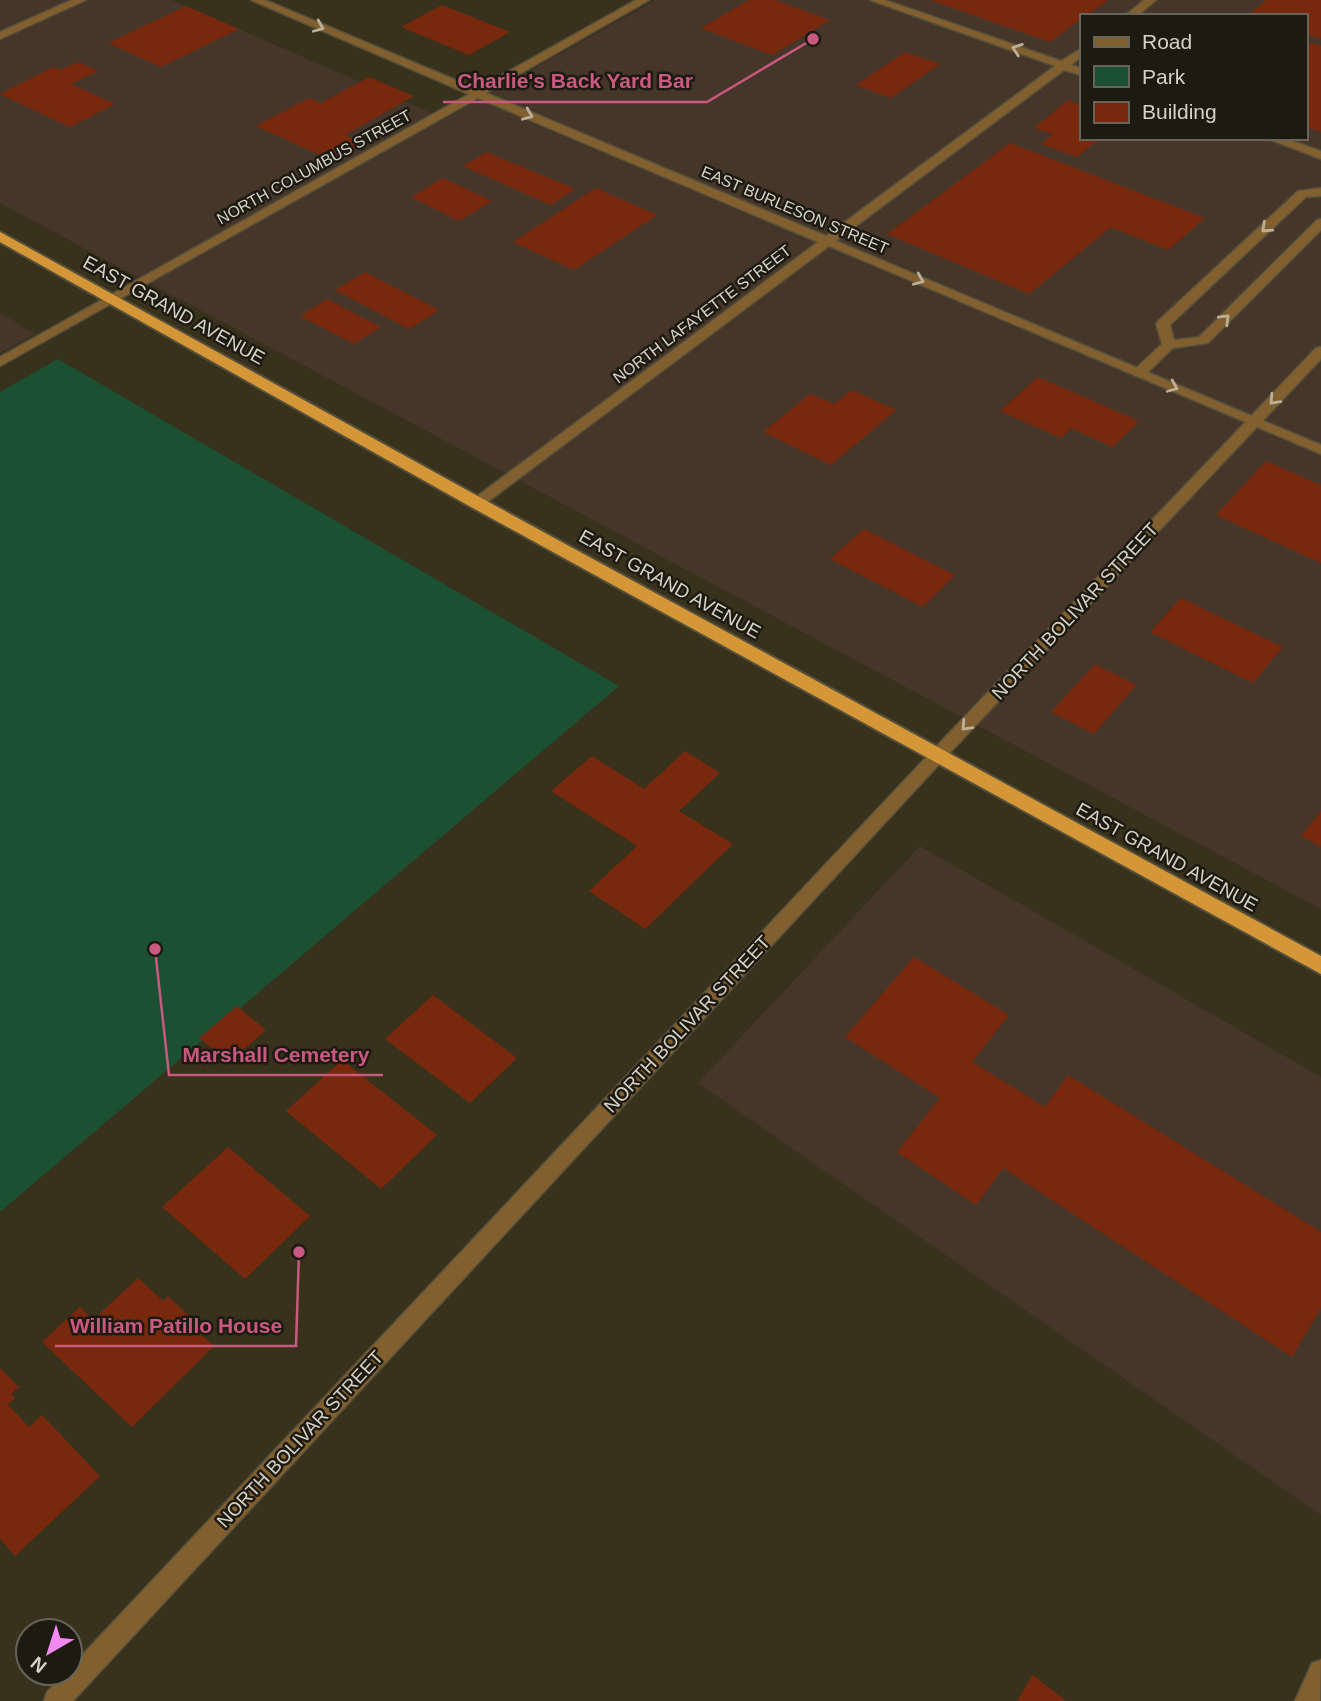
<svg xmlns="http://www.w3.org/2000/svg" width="1321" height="1701" font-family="Helvetica,sans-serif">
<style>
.commercial{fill:#46362a;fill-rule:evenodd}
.green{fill:#1b5132}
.building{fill:#78280d}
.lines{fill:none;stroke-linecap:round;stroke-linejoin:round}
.service-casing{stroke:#544f3b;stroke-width:3}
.minor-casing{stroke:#544f3b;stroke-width:3}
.tertiary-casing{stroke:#544f3b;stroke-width:3}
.trunk-casing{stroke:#544f3b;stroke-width:4}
.service{fill:#825f2e;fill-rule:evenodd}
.minor{fill:#825f2e;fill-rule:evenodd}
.tertiary{fill:#825f2e;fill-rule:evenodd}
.trunk{fill:#d49636;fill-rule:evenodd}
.oneway{stroke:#bcaf98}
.labels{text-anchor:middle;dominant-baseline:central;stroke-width:5;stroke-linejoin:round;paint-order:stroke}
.far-street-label{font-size:16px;fill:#d5d1c5;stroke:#1c1a11}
.street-label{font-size:19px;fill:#d5d1c5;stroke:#1c1a11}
.leader{fill:none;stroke:#c95980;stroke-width:2.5}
.callout-dot{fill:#c95980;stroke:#1c1a11;stroke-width:2.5}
.callout-label{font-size:21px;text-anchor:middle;font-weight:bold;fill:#c95980;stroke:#1c1a11;stroke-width:5;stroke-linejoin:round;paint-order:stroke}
</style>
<rect width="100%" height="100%" fill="#38321d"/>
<!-- commercial -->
<g class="commercial">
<path d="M0 0H172L445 119 656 0H1321V909L0 203ZM1081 16H1305V138H1081Z"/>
<polygon points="0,313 35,334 0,353"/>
<polygon points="920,846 1321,1077 1321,1515 698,1083"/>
</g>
<!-- green -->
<polygon class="green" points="58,359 619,686 0,1212 0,392"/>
<!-- building -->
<g class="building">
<polygon points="749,0 775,0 830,20 772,55 701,28"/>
<polygon points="930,0 1108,0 1086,16 1081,16 1081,19 1050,42"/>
<polygon points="1266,0 1321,0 1321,39 1305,34 1305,16 1247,16"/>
<polygon points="442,5 510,32 469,55 401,27"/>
<polygon points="186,6 239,29 161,67 108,43"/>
<polygon points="1305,41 1321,46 1321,132 1305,127"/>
<polygon points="905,52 940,64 891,98 856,85"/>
<polygon points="78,62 98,71 71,84 115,104 70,127 0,94 53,67 61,70"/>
<polygon points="369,77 414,96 345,135 360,142 329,159 256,126 309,98 321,103"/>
<polygon points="1068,100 1081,105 1081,138 1100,138 1077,157 1041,144 1053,134 1034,128"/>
<polygon points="1010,143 1205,218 1168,250 1111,227 1029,294 887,234"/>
<polygon points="487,152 575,189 551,205 463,166"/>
<polygon points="443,178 492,201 459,221 411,197"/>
<polygon points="596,188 657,215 574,270 513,242"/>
<polygon points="365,272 439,310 409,329 335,290"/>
<polygon points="327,299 381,327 354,344 300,316"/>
<polygon points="1038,377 1139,421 1113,447 1071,428 1061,438 1000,411"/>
<polygon points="852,390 896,410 831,465 763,432 810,394 834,404"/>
<polygon points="1266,461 1321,485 1321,563 1216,515"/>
<polygon points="864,529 955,575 923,607 830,559"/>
<polygon points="1181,598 1283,647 1253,683 1150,632"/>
<polygon points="1095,664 1136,685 1094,734 1051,712"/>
<polygon points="685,751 720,773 679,811 733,844 645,929 589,891 637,846 551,791 592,756 644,789"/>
<polygon points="1321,811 1321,847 1301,836"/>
<polygon points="914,957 1009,1015 972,1062 1045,1107 1068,1075 1321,1232 1321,1308 1292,1357 1003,1168 976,1205 897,1152 940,1098 845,1037"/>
<polygon points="433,995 517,1058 470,1103 385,1039"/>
<polygon points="237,1006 266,1030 229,1062 199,1038"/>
<polygon points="342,1060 437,1135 381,1189 286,1111"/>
<polygon points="228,1147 310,1216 245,1279 162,1207"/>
<polygon points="138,1278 163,1301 168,1296 201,1327 197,1331 214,1346 132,1427 42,1342 80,1307 93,1320"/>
<polygon points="0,1368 19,1387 11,1394 15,1398 8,1405 29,1427 42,1415 100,1476 15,1556 0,1539"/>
<polygon points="1033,1675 1066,1701 1017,1701"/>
</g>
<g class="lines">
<defs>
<polygon id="service" points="1321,188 1321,196 1306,197 1170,325 1174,340 1199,337 1317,220 1321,219 1321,230 1208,343 1173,348 1144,376 1134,376 1134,370 1162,344 1156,324 1158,321 1298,191"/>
<g id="minor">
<polygon points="251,0 265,0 477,89 636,0 649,0 486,93 826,236 1055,66 870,0 885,0 1061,61 1081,49 1081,57 1071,65 1081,68 1081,75 1064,70 836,241 1321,445 1321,454 829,246 482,506 472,506 470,503 472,500 818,242 478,98 0,366 0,357 469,94"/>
<polygon points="1144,0 1156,0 1137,16 1125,16"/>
<polygon points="1266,138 1284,138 1321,151 1321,159"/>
<polygon points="1321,1660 1320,1701 1295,1701 1312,1663"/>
</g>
<g id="tertiary">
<polygon points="72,0 86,0 0,39 0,32"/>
<polygon points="1321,347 1321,359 944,759 73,1701 44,1701 47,1692 65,1673 70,1673 70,1668 932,751 1316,348"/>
</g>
<polygon id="trunk" points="0,232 483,499 1321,956 1321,974 471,507 0,242"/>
</defs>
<!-- service casing -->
<use href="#service" class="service-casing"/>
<!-- minor casing -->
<use href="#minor" class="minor-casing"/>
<!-- tertiary casing -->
<use href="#tertiary" class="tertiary-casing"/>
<!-- trunk casing -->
<use href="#trunk" class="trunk-casing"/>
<!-- service -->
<use href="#service" class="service"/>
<!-- minor -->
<use href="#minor" class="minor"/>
<!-- tertiary -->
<use href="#tertiary" class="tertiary"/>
<!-- trunk -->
<use href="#trunk" class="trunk"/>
</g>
<!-- one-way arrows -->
<defs><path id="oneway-chevron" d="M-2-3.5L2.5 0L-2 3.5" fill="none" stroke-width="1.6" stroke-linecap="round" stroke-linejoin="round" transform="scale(1.75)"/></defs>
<g class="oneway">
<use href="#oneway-chevron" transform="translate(319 27) rotate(23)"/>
<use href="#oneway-chevron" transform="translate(1017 49) rotate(-161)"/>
<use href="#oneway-chevron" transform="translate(528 115) rotate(23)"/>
<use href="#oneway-chevron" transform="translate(1266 228) rotate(137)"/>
<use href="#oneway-chevron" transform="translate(919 280) rotate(23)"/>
<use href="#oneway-chevron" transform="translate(1225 319) rotate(-45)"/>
<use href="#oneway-chevron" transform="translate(1173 387) rotate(23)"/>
<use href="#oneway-chevron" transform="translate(1274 400) rotate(133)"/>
<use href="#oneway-chevron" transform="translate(966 726) rotate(133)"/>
</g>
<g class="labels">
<!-- far-street labels -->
<g class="far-street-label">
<text transform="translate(314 167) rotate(-29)">NORTH COLUMBUS STREET</text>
<text transform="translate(795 210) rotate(23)">EAST BURLESON STREET</text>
<text transform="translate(702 314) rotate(-37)">NORTH LAFAYETTE STREET</text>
</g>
<!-- street labels -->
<g class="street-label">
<text transform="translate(174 310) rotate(29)">EAST GRAND AVENUE</text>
<text transform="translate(670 584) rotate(29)">EAST GRAND AVENUE</text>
<text transform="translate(1075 611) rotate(-47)">NORTH BOLIVAR STREET</text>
<text transform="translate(1167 857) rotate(29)">EAST GRAND AVENUE</text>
<text transform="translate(687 1024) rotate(-47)">NORTH BOLIVAR STREET</text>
<text transform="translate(300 1439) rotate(-47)">NORTH BOLIVAR STREET</text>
</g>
</g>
<!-- callouts -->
<path class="leader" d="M813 39L707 102H443M155 949L169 1075H383M299 1252L296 1346H55"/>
<g class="callout-dot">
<circle cx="813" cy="39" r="7"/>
<circle cx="155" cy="949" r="7"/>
<circle cx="299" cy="1252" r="7"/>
</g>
<g class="callout-label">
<text x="575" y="88">Charlie's Back Yard Bar</text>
<text x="276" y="1062">Marshall Cemetery</text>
<text x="176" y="1333">William Patillo House</text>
</g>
<!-- legend -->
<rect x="1080" y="14" width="228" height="126" fill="#1c1a11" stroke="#666359" stroke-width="2"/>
<rect x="1094" y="37" width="35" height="10" fill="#825f2e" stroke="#666359" stroke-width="2"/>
<text x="1142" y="49" font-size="21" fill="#d5d1c5">Road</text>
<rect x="1094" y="66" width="35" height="21" fill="#1b5132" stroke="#666359" stroke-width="2"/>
<text x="1142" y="84" font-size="21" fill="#d5d1c5">Park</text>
<rect x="1094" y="102" width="35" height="21" fill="#78280d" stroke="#666359" stroke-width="2"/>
<text x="1142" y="119" font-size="21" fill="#d5d1c5">Building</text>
<!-- north arrow -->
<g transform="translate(49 1652) rotate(219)"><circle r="33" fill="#1c1a11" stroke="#666359" stroke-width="2"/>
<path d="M0-5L12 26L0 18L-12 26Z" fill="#f38af1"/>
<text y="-10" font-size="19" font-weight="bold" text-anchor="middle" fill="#d5d1c5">N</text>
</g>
</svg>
